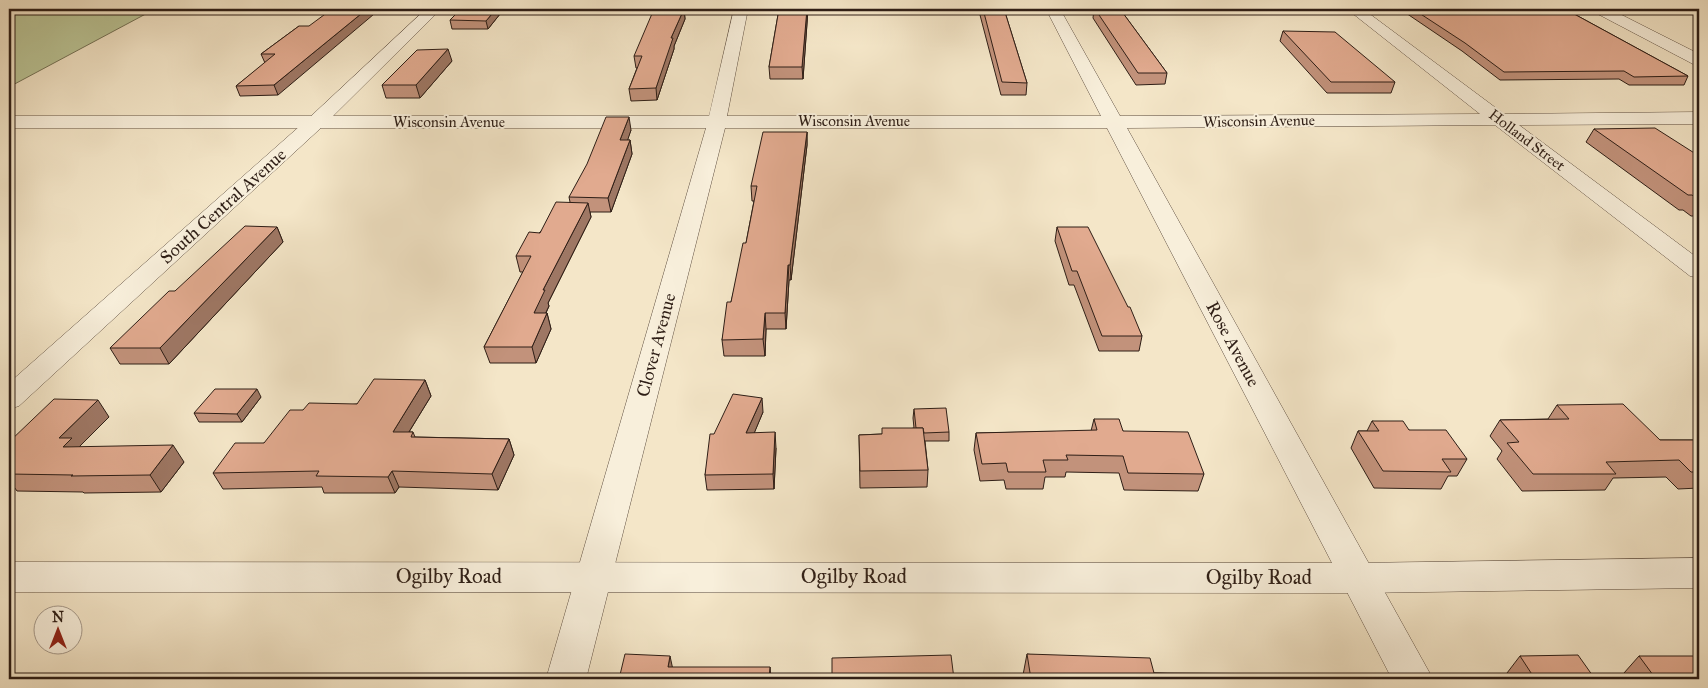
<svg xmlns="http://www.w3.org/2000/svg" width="1708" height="688" font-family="'IM FELL Great Primer',serif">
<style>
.green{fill:#bbc596;stroke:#747256}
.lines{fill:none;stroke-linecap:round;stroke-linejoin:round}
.minor-casing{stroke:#605042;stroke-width:1}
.tertiary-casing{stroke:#605042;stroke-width:1}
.minor{fill:#f8efdb;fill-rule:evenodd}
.tertiary{fill:#f8efdb;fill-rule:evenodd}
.wall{fill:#c2927b;stroke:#2e1e16}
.shaded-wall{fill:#9e7764;stroke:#2e1e16}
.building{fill:#e1aa8f;stroke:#2e1e16}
.labels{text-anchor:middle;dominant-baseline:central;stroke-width:4;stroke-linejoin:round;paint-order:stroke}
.far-street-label{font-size:15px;fill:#2e1e16;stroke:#f8efdb}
.street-label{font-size:18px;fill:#2e1e16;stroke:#f8efdb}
.near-street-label{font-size:21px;fill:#2e1e16;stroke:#f8efdb}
</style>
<rect width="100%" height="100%" fill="#f4e6c8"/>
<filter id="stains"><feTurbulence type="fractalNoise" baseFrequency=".004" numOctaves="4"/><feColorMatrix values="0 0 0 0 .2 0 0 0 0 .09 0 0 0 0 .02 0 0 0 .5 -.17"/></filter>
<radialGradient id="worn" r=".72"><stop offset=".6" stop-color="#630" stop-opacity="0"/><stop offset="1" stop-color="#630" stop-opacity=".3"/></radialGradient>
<!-- green -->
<polygon class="green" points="30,9 155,9 9,87 9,13"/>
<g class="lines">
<defs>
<polygon id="minor" points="734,9 748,9 727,116 1101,116 1046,9 1060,9 1120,116 1480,114 1347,9 1363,9 1504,114 1699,112 1699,124 1519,125 1699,259 1699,278 1690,276 1495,125 1127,128 1433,679 1392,679 1107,128 725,128 586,679 546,679 706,128 9,128 9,116 709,116"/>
<g id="tertiary">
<polygon points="426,9 441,9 323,126 19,406 9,409 9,383 309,118"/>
<polygon points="1592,9 1610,9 1699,54 1699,65 1693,64 1594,12"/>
<polygon points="1699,558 1699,588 1358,593 9,592 9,562 1358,563"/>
</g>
</defs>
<!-- minor casing -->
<use href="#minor" class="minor-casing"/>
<!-- tertiary casing -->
<use href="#tertiary" class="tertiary-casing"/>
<!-- minor -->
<use href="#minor" class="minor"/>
<!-- tertiary -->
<use href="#tertiary" class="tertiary"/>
</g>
<!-- wall -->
<g class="wall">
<polygon points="461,9 504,9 488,29 452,29 450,20"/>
<polygon points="684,9 685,19 674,46 674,49 657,100 631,101 629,89 637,68 636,68 634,56"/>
<polygon points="779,9 808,9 803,79 770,79 769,67"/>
<polygon points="981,9 1004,9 1027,83 1026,95 1001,95 980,15"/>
<polygon points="1094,9 1120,9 1167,73 1165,84 1136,85 1093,18"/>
<polygon points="1400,9 1565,9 1688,76 1684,85 1629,85 1619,79 1500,80 1462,51"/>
<polygon points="299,26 278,95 240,96 236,86 265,63 261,54"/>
<polygon points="1283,31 1395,82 1391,93 1327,93 1280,41"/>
<polygon points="452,61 420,98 386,98 382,85"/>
<polygon points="1594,129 1699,156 1699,216 1691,216 1683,210 1679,210 1586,142"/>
<polygon points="631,130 627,140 630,140 632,154 611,212 590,212 591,217 548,303 549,306 546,313 547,313 551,329 536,363 490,363 484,347 523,272 520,272 516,256 570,202 569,197"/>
<polygon points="807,132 807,145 791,280 789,280 786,329 766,329 765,356 724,356 722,340 731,302 746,243 754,201 752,201 751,186"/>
<polygon points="277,227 283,242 169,364 120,364 110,348 175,291"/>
<polygon points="1057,227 1128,307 1142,336 1139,351 1099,351 1074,285 1069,285 1055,241"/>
<polygon points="425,380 431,396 409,432 413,432 415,437 509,439 514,455 498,490 399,487 395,493 324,493 322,487 223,489 213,473 264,443 303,410 357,404"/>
<polygon points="261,397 242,422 199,422 194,413"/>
<polygon points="1557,405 1660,440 1699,440 1699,488 1678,489 1666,477 1613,478 1605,490 1522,491 1497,459 1502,451 1490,436 1500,420 1548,419"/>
<polygon points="914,409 949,432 949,441 925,441 928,470 927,487 860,488 859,435 882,434 914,428 913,418"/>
<polygon points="763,412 754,433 776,448 774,489 707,490 705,475 714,434"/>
<polygon points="109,417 79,447 184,462 161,492 84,493 83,492 17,491 12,484 9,484 9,442"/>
<polygon points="1094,419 1123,431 1204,474 1198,491 1124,490 1119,473 1066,472 1065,477 1045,477 1043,489 1006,489 1004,480 980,481 974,450 976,433 1091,431"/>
<polygon points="1372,421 1409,430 1467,459 1457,476 1448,476 1441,489 1374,488 1351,448 1358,431 1367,431"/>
<polygon points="1027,654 1154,673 1317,679 1024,679 1023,675"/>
<polygon points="1520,656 1595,679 1511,679 1507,673"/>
<polygon points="1639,656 1699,679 1628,679 1624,673"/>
</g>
<!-- shaded-wall -->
<g class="shaded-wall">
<polygon points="367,9 380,9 278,95 274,85"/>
<polygon points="496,9 504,9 488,29 486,21"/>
<polygon points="684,9 685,19 674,46 674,49 657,100 656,88 671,38"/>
<polygon points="807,9 808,9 803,79 802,67"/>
<polygon points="448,49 452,61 420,98 416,85"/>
<polygon points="629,117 631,130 623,154 620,140"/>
<polygon points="807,132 807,145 791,280 790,265"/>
<polygon points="630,140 632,154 611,212 608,198"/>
<polygon points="588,203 591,217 548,303 549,306 538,329 534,313 543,290"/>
<polygon points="277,227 283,242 169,364 160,348"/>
<polygon points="788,265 789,280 786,329 785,313"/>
<polygon points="547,313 551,329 536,363 532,347"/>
<polygon points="765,313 766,329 765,356 763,339"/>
<polygon points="425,380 431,396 399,448 393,432"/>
<polygon points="257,389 261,397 242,422 237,414"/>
<polygon points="762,398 763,412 748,448 746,433"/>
<polygon points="98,400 109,417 78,448 63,447 59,438"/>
<polygon points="775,432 776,448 774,489 773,474"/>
<polygon points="509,439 514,455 498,490 492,474"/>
<polygon points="173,445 184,462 161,492 150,475"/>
<polygon points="392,471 399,487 395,493 388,477"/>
<polygon points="670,656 673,670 668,667"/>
<polygon points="770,667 771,679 769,679"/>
</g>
<!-- building -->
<g class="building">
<polygon points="332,9 367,9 274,85 236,86 275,54 261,54 299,26 309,26"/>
<polygon points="461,9 496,9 486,21 450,20"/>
<polygon points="654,9 684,9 671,38 673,38 656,88 629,89 642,56 634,56"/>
<polygon points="779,9 807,9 802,67 769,67"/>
<polygon points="983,9 1004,9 1027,83 1002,82"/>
<polygon points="1095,9 1120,9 1167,73 1138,73"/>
<polygon points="1413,9 1565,9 1688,76 1634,77 1624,71 1504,72 1465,43"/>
<polygon points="1283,31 1335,32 1395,82 1331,82"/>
<polygon points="448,49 416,85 382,85 417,50"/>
<polygon points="606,117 629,117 620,140 630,140 608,198 569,197 587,164"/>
<polygon points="1655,128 1699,156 1699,200 1692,195 1688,195 1594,129"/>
<polygon points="763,132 807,132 790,265 788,265 785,313 765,313 763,339 722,340 727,302 731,302 743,243 746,243 757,186 751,186"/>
<polygon points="556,202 588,203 543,290 545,290 534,313 547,313 532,347 484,347 531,256 516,256 529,232 540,233"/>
<polygon points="245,226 277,227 160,348 110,348 169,291 175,291"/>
<polygon points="1057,227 1088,227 1128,307 1130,307 1142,336 1102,336 1077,271 1072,271"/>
<polygon points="374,379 425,380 393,432 413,432 411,437 509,439 492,474 392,471 388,477 316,476 319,471 213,473 235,443 264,443 290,410 303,410 309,403 357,404"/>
<polygon points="215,389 257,389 237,414 194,413"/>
<polygon points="733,394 762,398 746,433 775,432 773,474 705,475 710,434 714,434"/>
<polygon points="54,399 98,400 59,438 72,438 63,447 173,445 150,475 71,476 73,475 9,474 9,469 10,468 9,468 9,442"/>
<polygon points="1623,404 1660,440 1699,440 1699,472 1691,472 1679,460 1606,462 1616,474 1533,474 1507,443 1519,442 1500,420 1569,419 1557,405"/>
<polygon points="946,408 949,432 924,433 923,428 916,428 914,409"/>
<polygon points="1094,419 1119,419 1123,431 1188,432 1204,474 1128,473 1123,456 1066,455 1068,460 1043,460 1046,472 1008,472 1006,463 982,464 976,433 1097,430"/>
<polygon points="1372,421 1403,421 1409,430 1446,430 1467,459 1442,459 1451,472 1383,471 1358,431 1379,431"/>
<polygon points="882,428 923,428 928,470 860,471 859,435 882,434"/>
<polygon points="625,654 670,656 668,667 770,667 769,679 619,679"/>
<polygon points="1027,654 1150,658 1154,673 1315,674 1317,679 1031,679"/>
<polygon points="951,655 954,679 832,679 832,658"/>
<polygon points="1578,655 1595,679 1535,679 1520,656"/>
<polygon points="1639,656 1699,656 1699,679 1656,679"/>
</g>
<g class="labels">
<!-- far-street labels -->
<g class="far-street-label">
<text x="854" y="121">Wisconsin Avenue</text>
<text transform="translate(1259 121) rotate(-1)">Wisconsin Avenue</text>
<text x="449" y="122">Wisconsin Avenue</text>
<text transform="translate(1527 140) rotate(37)">Holland Street</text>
</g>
<!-- street labels -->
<g class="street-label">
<text transform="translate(223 206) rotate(-42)">South Central Avenue</text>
<text transform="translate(1233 344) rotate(62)">Rose Avenue</text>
<text transform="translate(656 345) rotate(-75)">Clover Avenue</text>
</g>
<!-- near-street labels -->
<g class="near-street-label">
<text x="449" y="576">Ogilby Road</text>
<text x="854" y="576">Ogilby Road</text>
<text x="1259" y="577">Ogilby Road</text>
</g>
</g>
<!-- margin -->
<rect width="1708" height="688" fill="none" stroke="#f4e6c8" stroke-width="30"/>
<rect x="10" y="10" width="1688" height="668" fill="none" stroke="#2e1e16" stroke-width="2.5"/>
<rect x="15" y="15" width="1678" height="658" fill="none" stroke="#2e1e16"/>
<!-- north arrow -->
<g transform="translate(58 630)"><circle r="24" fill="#f8efdb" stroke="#a79b8c"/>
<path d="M0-4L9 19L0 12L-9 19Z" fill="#8f2418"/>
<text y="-8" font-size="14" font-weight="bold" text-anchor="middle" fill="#2e1e16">N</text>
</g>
<rect width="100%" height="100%" filter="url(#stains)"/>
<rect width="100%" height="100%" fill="url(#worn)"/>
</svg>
